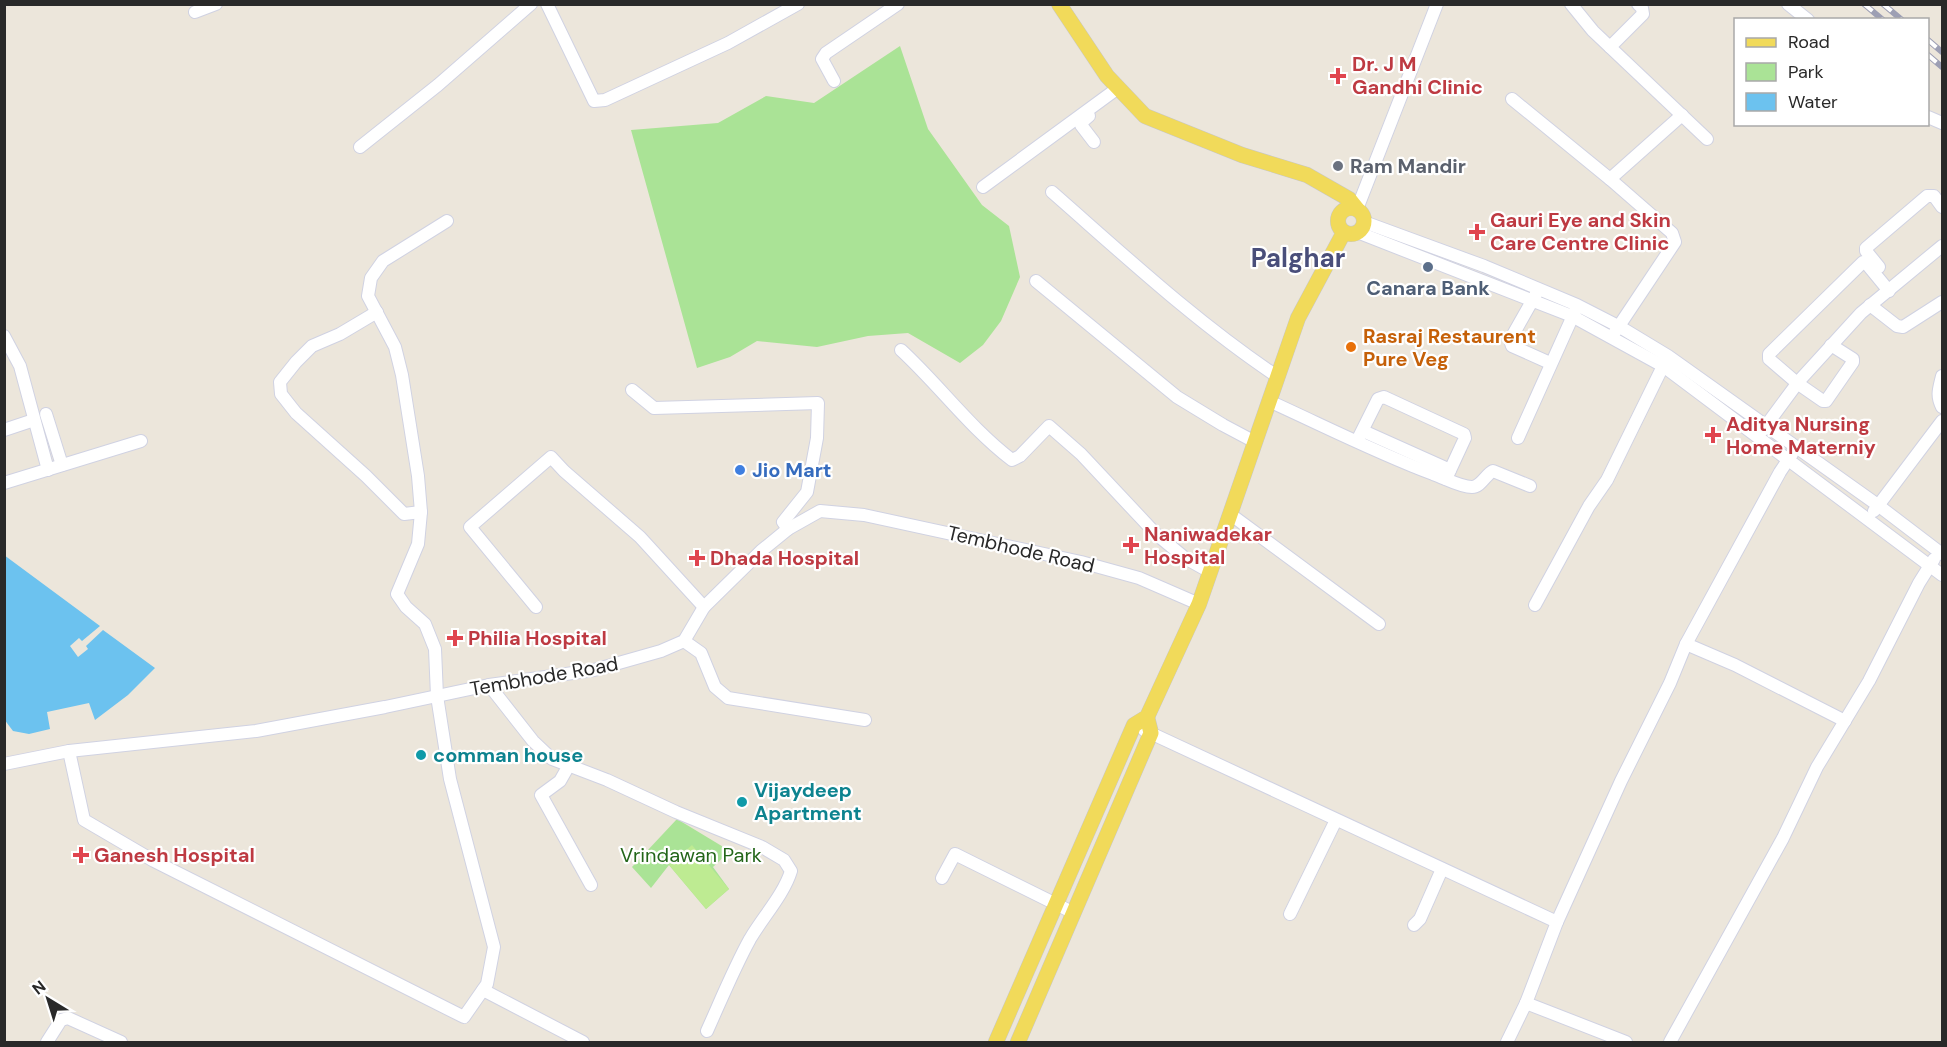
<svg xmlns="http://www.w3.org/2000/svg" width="1947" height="1047" font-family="'DM Sans',sans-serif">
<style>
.green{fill:#aae396}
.pitch{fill:#beeb92}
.water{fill:#6cc2ef}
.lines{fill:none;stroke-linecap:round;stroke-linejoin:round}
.minor-casing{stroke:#d0d2e2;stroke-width:14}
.major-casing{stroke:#c7c7c7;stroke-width:16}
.minor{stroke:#fff;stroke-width:12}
.major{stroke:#f1da5a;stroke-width:15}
.rail-casing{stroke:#9d9fb4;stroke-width:6}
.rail{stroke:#fff;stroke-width:4;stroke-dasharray:11;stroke-linecap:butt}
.health-dot{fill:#e0444e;stroke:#fff;stroke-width:2}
.worship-dot{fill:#6b7280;stroke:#fff;stroke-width:2}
.service-dot{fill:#5c6f8a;stroke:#fff;stroke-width:2}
.food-dot{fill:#e8710a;stroke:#fff;stroke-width:2}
.shop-dot{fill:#3f7fe0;stroke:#fff;stroke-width:2}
.culture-dot{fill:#0f9aa8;stroke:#fff;stroke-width:2}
.labels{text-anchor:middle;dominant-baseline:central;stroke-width:4.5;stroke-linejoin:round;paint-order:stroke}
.health-label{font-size:20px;font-weight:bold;fill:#be3a42;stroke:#fff;text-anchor:start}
.worship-label{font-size:20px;font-weight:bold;fill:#5b616d;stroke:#fff;text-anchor:start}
.service-label{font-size:20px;font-weight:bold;fill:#4e5e75;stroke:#fff}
.food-label{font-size:20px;font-weight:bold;fill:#c56008;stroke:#fff;text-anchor:start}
.shop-label{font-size:20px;font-weight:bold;fill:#366cbe;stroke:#fff;text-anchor:start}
.street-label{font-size:20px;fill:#292929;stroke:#fff}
.culture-label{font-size:20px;font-weight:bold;fill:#0d838f;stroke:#fff;text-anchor:start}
.park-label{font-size:20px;fill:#236619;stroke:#fff}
.district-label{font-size:26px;font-weight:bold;fill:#494e7a;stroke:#fff}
</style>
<rect width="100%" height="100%" fill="#ece6db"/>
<!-- green -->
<g class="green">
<polygon points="900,46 928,129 982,205 1009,226 1020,277 1001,321 983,345 960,363 908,333 868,336 817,347 757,341 730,357 697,368 631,130 718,123 766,96 814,103"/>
<polygon points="677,819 730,851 713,867 729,889 706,909 669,865 651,888 632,867"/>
</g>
<!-- pitch -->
<polygon class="pitch" points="692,845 729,889 706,909 669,865"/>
<!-- water -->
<polygon class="water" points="4,555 100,626 82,641 79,638 70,646 78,657 88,649 86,646 103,630 155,668 128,695 95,720 89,703 47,712 50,729 29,734 13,731 4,719"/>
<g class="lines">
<defs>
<g id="minor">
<polyline points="547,4 594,101 605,100 728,43 798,4"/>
<polyline points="1571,4 1593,31 1707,139"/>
<polyline points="1788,4 1808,20"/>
<polyline points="195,12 216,4"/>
<polyline points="1610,47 1643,14 1642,8 1638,4"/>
<polyline points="834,81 822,59 826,53 898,4"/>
<polyline points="1512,99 1610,179"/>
<polyline points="1089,116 1082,122 1081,125 1094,142"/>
<polyline points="1928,117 1942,123"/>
<polyline points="360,147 438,85 531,4"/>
<polyline points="983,187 1118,88"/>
<path d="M1052 192C1125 256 1197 323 1278 377"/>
<polyline points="1357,209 1437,4"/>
<polyline points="1364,222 1484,266 1577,305 1620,327 1668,356 1879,506 1942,554"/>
<polyline points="1357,232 1572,316 1663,366 1942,575"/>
<polyline points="1879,267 1866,251 1866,248 1927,196 1934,196 1942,207"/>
<polyline points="1036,281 1177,397 1223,425 1255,442"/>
<polyline points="1536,294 1510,340 1512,346 1550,363"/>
<polyline points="1870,305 1897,326 1903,327 1942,302"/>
<polyline points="377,312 340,334 312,346 296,362 280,382 281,394 296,413 366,476 404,514 421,512"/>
<polyline points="1615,332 1675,242 1672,233 1610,179 1682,115"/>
<polyline points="4,336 20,366 48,470"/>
<polyline points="1831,345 1853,359 1853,362 1826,401 1823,401 1797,383 1769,359 1769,354 1863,262 1866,263 1889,291"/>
<path d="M901 350C939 385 970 428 1012 460L1020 456 1049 426 1081 454 1156 534 1185 558 1210 572"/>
<path d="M1942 376C1939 389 1936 395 1942 407"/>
<polyline points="632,390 654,408 818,403 817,438 807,492 783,522 788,529"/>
<path d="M1269 401C1324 426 1377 453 1433 474 1445 478 1460 487 1472 487 1481 487 1486 474 1493 471L1530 486"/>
<polyline points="46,414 62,465"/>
<polyline points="4,430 34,420"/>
<polyline points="1363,431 1450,470"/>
<polyline points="1762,431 1799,381 1861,313 1942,246"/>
<polyline points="1518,438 1576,309"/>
<polyline points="1357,441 1378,399 1384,397 1464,434 1465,438 1446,479"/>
<polyline points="4,483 141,441"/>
<polyline points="1874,511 1942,421"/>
<polyline points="1230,514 1379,624"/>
<polyline points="1535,605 1589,506 1607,480 1666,360"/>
<polyline points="536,607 470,527 551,457 564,471 640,537 704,607"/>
<polyline points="684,641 701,653 715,687 728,698 865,720"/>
<polyline points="1686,644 1735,665 1845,721"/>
<path d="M489 685 533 741 552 759 607 780 676 812 762 847 784 860 791 871C784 894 763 917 750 939 734 968 721 1000 707 1031"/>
<polyline points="1144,730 1557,922 1526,1003 1626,1042"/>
<polyline points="69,751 84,820 154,861 464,1017 487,984 494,947 450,779 437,696 435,649 425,624 406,607 397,594 418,544 421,512 418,476 402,375 395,347 368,296 371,278 383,261 447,221"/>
<polyline points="4,764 69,751 256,731 385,707 489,685 594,670 661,651 684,641 704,607 761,551 788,529 820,511 864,515 1081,562 1139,578 1199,604"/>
<polyline points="568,767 560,781 541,795 591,885"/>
<polyline points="942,878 955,854 1074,913"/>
<polyline points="1290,914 1336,820"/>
<polyline points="1557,922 1621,781 1670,683 1686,644 1780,472 1792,454"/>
<polyline points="1414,925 1420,919 1442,869"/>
<polyline points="483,990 583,1042"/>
<polyline points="47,1042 61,1020 68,1018 121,1042"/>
<polyline points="1507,1042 1526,1003"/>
<polyline points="1670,1042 1783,838 1817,767 1869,681 1919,583 1934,559"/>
</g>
<g id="major">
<polyline points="1059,4 1107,76 1145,116 1242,155 1307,175 1349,199 1357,209"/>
<circle cx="1351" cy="221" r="13"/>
<polyline points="996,1042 1134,725 1147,717 1199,604 1298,318 1344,232"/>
<polyline points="1018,1042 1151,733 1147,717"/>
</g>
</defs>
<!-- minor casing -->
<use href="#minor" class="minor-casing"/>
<!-- major casing -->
<use href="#major" class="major-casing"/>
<!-- minor -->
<use href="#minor" class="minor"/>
<!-- major -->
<use href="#major" class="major"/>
<defs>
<g id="rail">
<polyline points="1864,4 1883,20"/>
<polyline points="1883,4 1902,20"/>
<polyline points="1928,40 1942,52"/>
<polyline points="1928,55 1942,67"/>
</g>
</defs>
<!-- rail casing -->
<use href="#rail" class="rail-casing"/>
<!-- rail -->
<use href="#rail" class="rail"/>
</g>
<!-- markers -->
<g class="health-dot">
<path d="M1335 67h6v6h6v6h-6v6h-6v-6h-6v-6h6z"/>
<path d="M1474 223h6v6h6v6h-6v6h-6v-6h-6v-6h6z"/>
<path d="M1710 426h6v6h6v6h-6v6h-6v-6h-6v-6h6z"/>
<path d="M1128 536h6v6h6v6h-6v6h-6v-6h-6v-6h6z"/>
<path d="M694 549h6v6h6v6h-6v6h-6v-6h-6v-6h6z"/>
<path d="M452 629h6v6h6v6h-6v6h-6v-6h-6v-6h6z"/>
<path d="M78 846h6v6h6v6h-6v6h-6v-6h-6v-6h6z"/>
</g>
<circle class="worship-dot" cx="1338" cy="166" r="6"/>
<circle class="service-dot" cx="1428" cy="267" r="6"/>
<circle class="food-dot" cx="1351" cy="347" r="6"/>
<circle class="shop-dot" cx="740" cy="470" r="6"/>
<g class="culture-dot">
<circle cx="421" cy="755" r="6"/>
<circle cx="742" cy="802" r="6"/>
</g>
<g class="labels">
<!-- health labels -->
<g class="health-label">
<text x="1352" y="64">Dr. J M<tspan x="1352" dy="23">Gandhi Clinic</tspan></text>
<text x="1490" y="220">Gauri Eye and Skin<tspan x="1490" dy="23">Care Centre Clinic</tspan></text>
<text x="1726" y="424">Aditya Nursing<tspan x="1726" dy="23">Home Materniy</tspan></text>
<text x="1144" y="534">Naniwadekar<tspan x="1144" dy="23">Hospital</tspan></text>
<text x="710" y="558">Dhada Hospital</text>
<text x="468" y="638">Philia Hospital</text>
<text x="94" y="855">Ganesh Hospital</text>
</g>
<!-- worship labels -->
<g class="worship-label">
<text x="1350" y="166">Ram Mandir</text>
</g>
<!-- service labels -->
<g class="service-label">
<text x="1428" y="288">Canara Bank</text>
</g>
<!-- food labels -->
<g class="food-label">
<text x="1363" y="336">Rasraj Restaurent<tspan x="1363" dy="23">Pure Veg</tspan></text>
</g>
<!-- shop labels -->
<g class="shop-label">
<text x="752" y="470">Jio Mart</text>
</g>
<!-- street labels -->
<g class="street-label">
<text transform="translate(1021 549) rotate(13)">Tembhode Road</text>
<text transform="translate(544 676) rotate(-10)">Tembhode Road</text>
</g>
<!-- culture labels -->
<g class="culture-label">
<text x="433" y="755">comman house</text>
<text x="754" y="790">Vijaydeep<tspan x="754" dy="23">Apartment</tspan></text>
</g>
<!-- park labels -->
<g class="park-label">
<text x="691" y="855">Vrindawan Park</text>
</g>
<!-- district labels -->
<g class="district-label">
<text x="1298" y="258">Palghar</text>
</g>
</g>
<!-- border -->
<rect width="1947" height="1047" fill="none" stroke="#292929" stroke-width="12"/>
<!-- legend -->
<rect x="1734" y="18" width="195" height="108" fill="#ffffff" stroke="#a9a9a9" stroke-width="1.5"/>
<rect x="1746" y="38" width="30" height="9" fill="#f1da5a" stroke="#a9a9a9" stroke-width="1.5"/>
<text x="1788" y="48" font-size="18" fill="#292929">Road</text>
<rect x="1746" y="63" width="30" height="18" fill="#aae396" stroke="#a9a9a9" stroke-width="1.5"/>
<text x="1788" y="78" font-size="18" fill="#292929">Park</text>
<rect x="1746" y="93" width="30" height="18" fill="#6cc2ef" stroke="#a9a9a9" stroke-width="1.5"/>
<text x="1788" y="108" font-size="18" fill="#292929">Water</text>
<!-- north arrow -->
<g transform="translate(48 999) rotate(322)" stroke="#ffffff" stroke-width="4.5" paint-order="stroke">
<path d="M0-4.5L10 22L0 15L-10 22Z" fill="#292929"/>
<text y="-9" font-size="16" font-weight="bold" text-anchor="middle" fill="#292929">N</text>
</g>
</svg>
